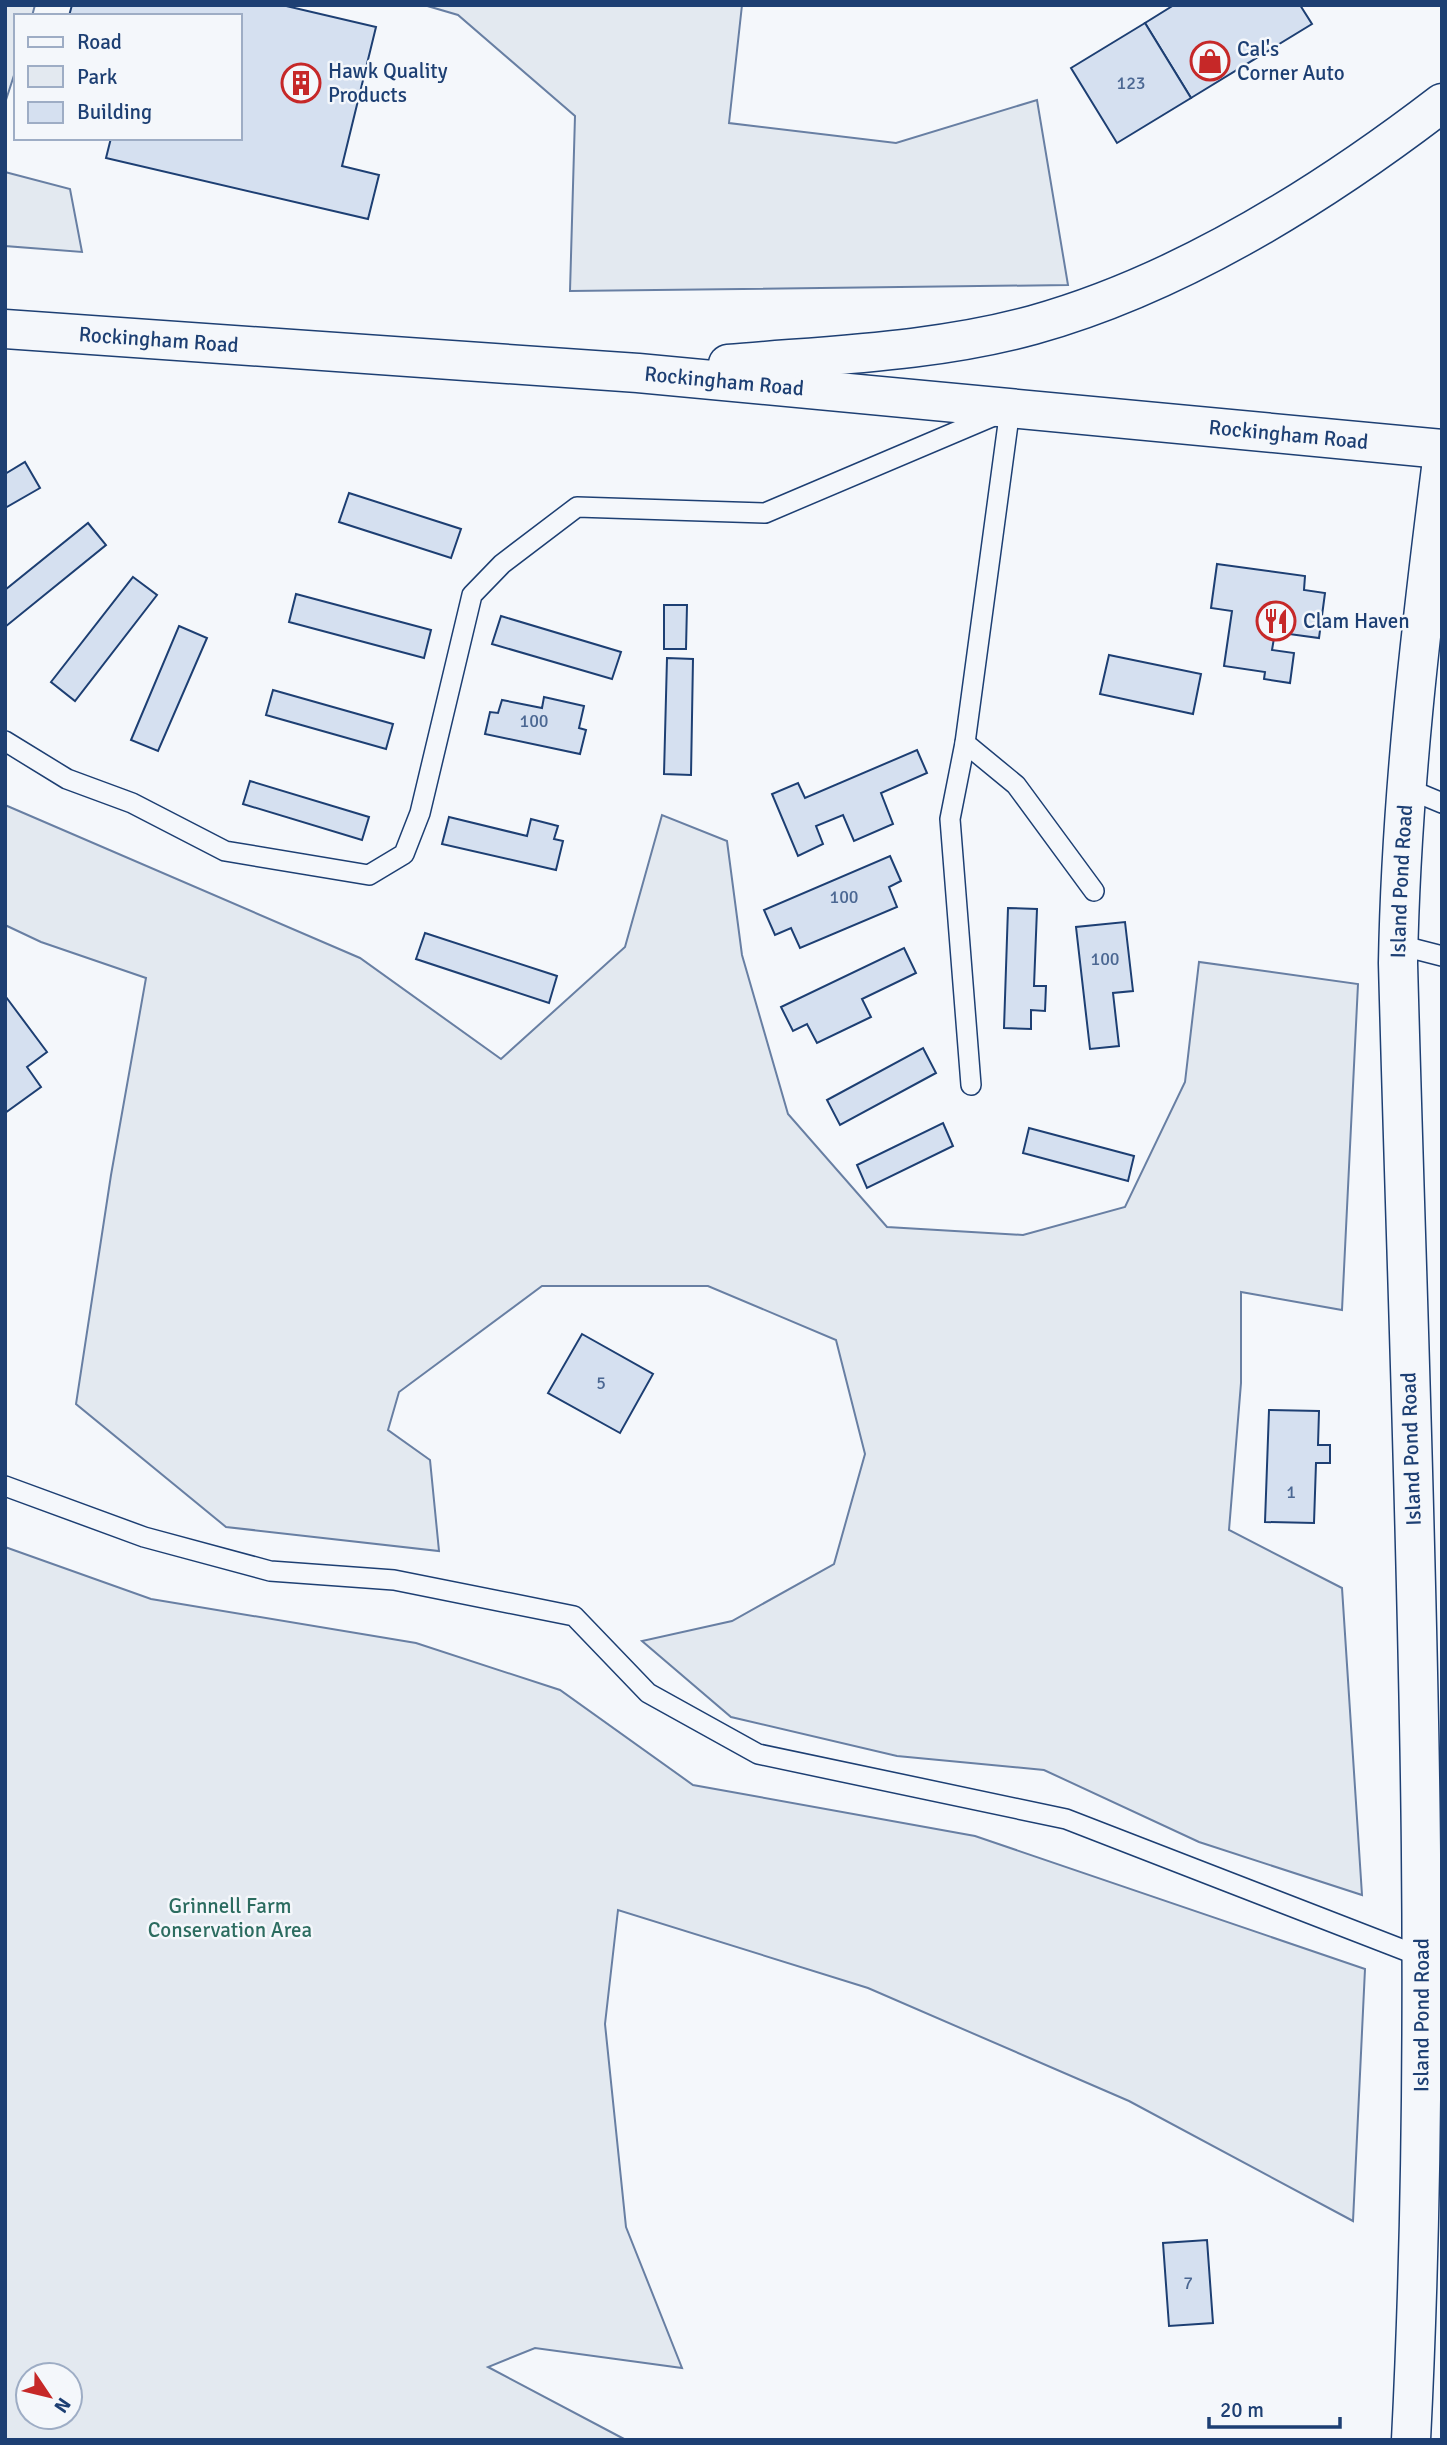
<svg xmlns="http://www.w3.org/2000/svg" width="1447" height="2445" font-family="Signika,sans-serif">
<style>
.green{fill:#e3e9f0;stroke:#687fa3;stroke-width:2;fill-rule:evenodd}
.building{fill:#d5e0f0;stroke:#1d3f73;stroke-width:2}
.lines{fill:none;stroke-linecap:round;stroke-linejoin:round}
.lane-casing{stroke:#1d3f73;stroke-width:22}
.secondary-casing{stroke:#1d3f73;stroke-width:41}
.primary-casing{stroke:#1d3f73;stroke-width:41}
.lane{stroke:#f4f7fb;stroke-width:19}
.secondary{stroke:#f4f7fb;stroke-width:38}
.primary{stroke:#f4f7fb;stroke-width:38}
.labels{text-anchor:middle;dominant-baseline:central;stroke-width:5;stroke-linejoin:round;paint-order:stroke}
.number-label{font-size:18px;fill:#4b6792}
.poi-label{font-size:21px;fill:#1d3f73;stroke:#f4f7fb;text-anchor:start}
.street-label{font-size:21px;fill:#1d3f73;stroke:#f4f7fb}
.park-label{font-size:21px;fill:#2c6c60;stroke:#f4f7fb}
</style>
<rect width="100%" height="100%" fill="#f4f7fb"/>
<!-- green -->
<g class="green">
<polygon points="5,5 35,5 32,16 16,16 16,69 5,103"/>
<polygon points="424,5 742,5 729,123 896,143 1037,100 1068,285 570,291 575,116 458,15"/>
<polygon points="5,172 70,189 82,252 5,246"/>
<polygon points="5,805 360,958 501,1059 625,947 662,815 727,841 742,955 788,1114 887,1227 1023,1235 1125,1207 1185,1082 1199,962 1358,984 1342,1310 1241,1292 1241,1383 1229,1530 1342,1588 1362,1895 1199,1842 1044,1770 897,1756 731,1717 642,1641 732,1621 834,1564 865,1454 836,1340 708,1286 542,1286 399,1392 388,1430 430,1460 439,1551 226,1527 76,1404 111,1175 146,978 41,942 5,925"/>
<path d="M5 1547 151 1599 416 1643 560 1690 693 1785 975 1836 1365 1969 1353 2221 1129 2101 868 1988 618 1910 605 2024 626 2227 682 2368 535 2348 488 2367 626 2440H5ZM70 2375V2417H28V2375Z"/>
</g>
<!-- building -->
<g class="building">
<polygon points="72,5 282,5 376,27 342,166 379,175 368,219 106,158 111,138 240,138 240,16 69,16"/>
<polygon points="1174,5 1300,5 1312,24 1191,98 1145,23"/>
<polygon points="1145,23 1191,98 1117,143 1071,68"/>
<polygon points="25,462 40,488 5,508 5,474"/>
<polygon points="349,493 461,529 451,558 339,522"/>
<polygon points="88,523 106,545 5,627 5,590"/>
<polygon points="1217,564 1305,576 1304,590 1325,593 1319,638 1275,632 1272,650 1294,653 1290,683 1264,679 1265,672 1224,666 1232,611 1211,608"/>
<polygon points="133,577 157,595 75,701 51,682"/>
<polygon points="296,594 431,630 424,658 289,622"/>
<polygon points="664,605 687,605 686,649 664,649"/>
<polygon points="501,616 621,652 612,679 492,644"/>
<polygon points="179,626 207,638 158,751 131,740"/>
<polygon points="1109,655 1201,674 1193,714 1100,694"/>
<polygon points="667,658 693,659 691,775 664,774"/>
<polygon points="273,690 393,724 386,749 266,715"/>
<polygon points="544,697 584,706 579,728 586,730 580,754 485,734 490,712 498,713 502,700 542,708"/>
<polygon points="917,750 927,773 881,793 893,824 854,841 843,815 816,826 823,844 798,856 772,794 798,783 805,798"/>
<polygon points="250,781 369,817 362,840 243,804"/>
<polygon points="449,817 527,836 531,819 558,826 554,839 563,841 556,870 442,844"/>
<polygon points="890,856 901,881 889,887 897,907 800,948 791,928 775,935 764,910"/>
<polygon points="1008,908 1037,909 1034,986 1046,986 1045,1011 1031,1010 1031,1029 1004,1028"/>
<polygon points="1125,922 1133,991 1113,993 1119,1046 1090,1049 1076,927"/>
<polygon points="425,933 557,976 549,1003 416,959"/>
<polygon points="904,948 916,973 862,999 871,1017 817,1043 807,1024 793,1031 781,1007"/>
<polygon points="6,997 47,1052 27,1067 41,1087 5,1113"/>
<polygon points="923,1048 936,1073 840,1125 827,1100"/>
<polygon points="943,1123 953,1146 867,1188 857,1165"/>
<polygon points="1029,1128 1134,1156 1128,1181 1023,1153"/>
<polygon points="582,1334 653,1374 620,1433 548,1393"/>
<polygon points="1269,1410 1319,1411 1318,1445 1330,1445 1330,1463 1316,1463 1314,1523 1265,1522"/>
<polygon points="1207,2240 1213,2323 1169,2326 1163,2243"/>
</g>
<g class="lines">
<defs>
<g id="lane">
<polyline points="5,741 67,779 132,803 225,851 369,875 404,854 420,813 472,595 502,564 577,507 765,513 1010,409 965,743 950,819 971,1085"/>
<polyline points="965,743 1016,785 1094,891"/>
<polyline points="1406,788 1442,803"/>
<polyline points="1399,945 1442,956"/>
<polyline points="5,1486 144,1537 270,1571 394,1580 574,1616 648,1693 758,1754 1066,1819 1422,1957"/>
</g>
<g id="secondary">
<path id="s1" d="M1411 2440C1436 1948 1411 1455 1398 963 1401 794 1421 627 1442 460"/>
</g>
<g id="primary">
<path id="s2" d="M5 329 638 373 1442 449"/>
<path d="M728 364C830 355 935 352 1033 325 1180 284 1322 195 1442 103"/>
</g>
</defs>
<!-- lane casing -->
<use href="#lane" class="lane-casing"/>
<!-- secondary casing -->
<use href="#secondary" class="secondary-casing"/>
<!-- primary casing -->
<use href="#primary" class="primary-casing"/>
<!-- lane -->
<use href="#lane" class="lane"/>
<!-- secondary -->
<use href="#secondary" class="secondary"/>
<!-- primary -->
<use href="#primary" class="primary"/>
</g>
<!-- icons -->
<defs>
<symbol id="shop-ring" viewBox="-11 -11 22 22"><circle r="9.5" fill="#f4f7fb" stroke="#c62828" stroke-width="1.5"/><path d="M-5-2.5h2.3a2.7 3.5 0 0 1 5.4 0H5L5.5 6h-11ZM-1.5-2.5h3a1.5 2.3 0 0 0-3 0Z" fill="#c62828"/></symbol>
<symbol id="building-ring" viewBox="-11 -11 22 22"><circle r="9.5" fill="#f4f7fb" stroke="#c62828" stroke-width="1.5"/><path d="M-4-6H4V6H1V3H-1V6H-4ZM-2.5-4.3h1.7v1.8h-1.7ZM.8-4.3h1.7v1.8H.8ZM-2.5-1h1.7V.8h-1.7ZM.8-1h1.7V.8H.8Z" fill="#c62828"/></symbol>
<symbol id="restaurant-ring" viewBox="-11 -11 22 22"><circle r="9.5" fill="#f4f7fb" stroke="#c62828" stroke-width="1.5"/><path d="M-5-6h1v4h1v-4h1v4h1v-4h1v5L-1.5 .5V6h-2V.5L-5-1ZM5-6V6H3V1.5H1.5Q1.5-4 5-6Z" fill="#c62828"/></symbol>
</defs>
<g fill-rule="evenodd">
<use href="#shop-ring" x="1188" y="39" width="44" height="44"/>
<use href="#building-ring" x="279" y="61" width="44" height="44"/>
<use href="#restaurant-ring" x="1254" y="599" width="44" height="44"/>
</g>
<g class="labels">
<!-- number labels -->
<g class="number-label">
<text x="1131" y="83">123</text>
<text x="534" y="721">100</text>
<text x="844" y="897">100</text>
<text x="1105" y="959">100</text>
<text x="601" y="1383">5</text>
<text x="1291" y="1492">1</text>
<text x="1188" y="2283">7</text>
</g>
<!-- poi labels -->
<g class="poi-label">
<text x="1237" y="49">Cal's<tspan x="1237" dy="24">Corner Auto</tspan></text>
<text x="328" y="71">Hawk Quality<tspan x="328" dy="24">Products</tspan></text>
<text x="1303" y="621">Clam Haven</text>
</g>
<!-- street labels -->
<g class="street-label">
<text stroke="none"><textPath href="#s2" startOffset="154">Rockingham Road</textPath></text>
<text stroke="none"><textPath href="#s2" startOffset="721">Rockingham Road</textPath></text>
<text stroke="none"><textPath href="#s2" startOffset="1288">Rockingham Road</textPath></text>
<text stroke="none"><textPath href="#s1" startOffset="1559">Island Pond Road</textPath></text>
<text transform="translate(1411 1449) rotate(-92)">Island Pond Road</text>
<text stroke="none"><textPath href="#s1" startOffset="425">Island Pond Road</textPath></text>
</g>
<!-- park labels -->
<g class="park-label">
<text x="230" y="1906">Grinnell Farm<tspan x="230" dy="24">Conservation Area</tspan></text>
</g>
</g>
<!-- border -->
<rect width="1447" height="2445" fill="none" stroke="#1d3f73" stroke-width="14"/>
<!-- legend -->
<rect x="14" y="14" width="228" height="126" fill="#f4f7fb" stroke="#9eadc5" stroke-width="2"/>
<rect x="28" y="37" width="35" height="10" fill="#f4f7fb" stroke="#9eadc5" stroke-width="2"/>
<text x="77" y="49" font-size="21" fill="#1d3f73">Road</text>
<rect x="28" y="66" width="35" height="21" fill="#e3e9f0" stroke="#9eadc5" stroke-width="2"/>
<text x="77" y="84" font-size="21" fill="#1d3f73">Park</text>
<rect x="28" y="102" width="35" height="21" fill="#d5e0f0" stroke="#9eadc5" stroke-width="2"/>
<text x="77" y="119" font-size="21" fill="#1d3f73">Building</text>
<!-- north arrow -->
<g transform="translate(49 2396) rotate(125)"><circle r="33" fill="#f4f7fb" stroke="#9eadc5" stroke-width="2"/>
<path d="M0-5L12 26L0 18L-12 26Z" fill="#c62828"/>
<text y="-10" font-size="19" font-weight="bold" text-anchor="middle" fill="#1d3f73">N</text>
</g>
<!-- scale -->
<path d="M1209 2417v10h131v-10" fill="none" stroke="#1d3f73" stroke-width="3.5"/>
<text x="1220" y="2417" font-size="21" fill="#1d3f73" stroke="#f4f7fb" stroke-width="5" paint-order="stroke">20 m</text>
</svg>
